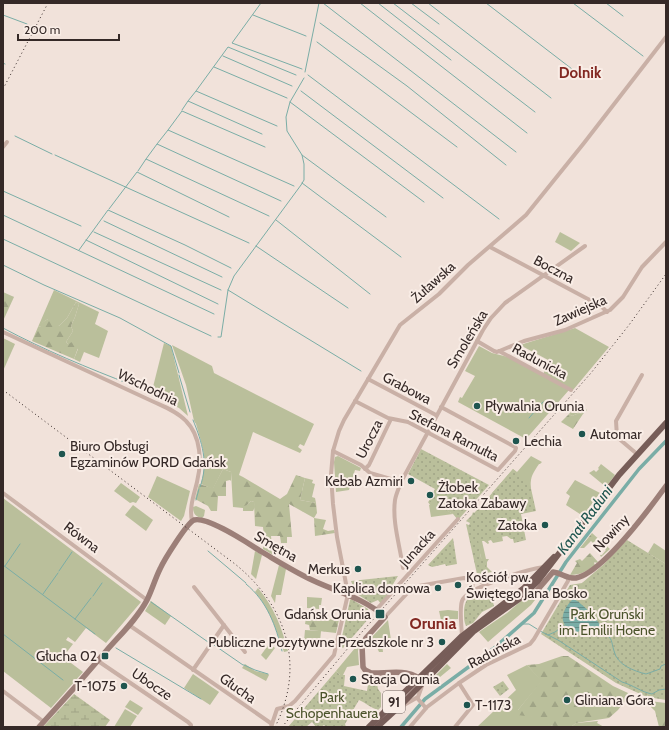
<svg xmlns="http://www.w3.org/2000/svg" width="669" height="730" font-family="Cabin,sans-serif">
<style>
.green{fill:#babf9b}
.forest{fill:url(#forest-firs)}
.wetland{fill:url(#wetland-marsh)}
.park{fill:url(#park-dots)}
.water{fill:url(#water-rules)}
.lines{fill:none;stroke-linecap:round;stroke-linejoin:round}
.stream{stroke:#7aada6;stroke-width:1}
.canal{stroke:#7aada6;stroke-width:3.5}
.street{stroke:#c9b0a6;stroke-width:4}
.secondary{stroke:#9c7f78;stroke-width:5.5}
.primary{stroke:#775d58;stroke-width:6}
.rail{stroke:#352927;stroke-width:1;stroke-dasharray:1 3;stroke-linecap:butt}
.poi-dot{fill:#1e554f;stroke:#f9ede6;stroke-width:1.5}
.labels{text-anchor:middle;dominant-baseline:central;stroke-width:4;stroke-linejoin:round;paint-order:stroke}
.shield{fill:#f9ede6;stroke:#706460;stroke-width:1}
.shield-label{font-size:13px;font-weight:bold;fill:#352927}
.street-label{font-size:14px;fill:#352927;stroke:#f9ede6}
.poi-label{font-size:14px;fill:#352927;stroke:#f9ede6;text-anchor:start}
.park-label{font-size:14px;fill:#4b532b;stroke:#f9ede6}
.neighbourhood-label{font-size:15px;font-weight:bold;fill:#822822;stroke:#f9ede6}
.water-label{font-size:15px;font-style:italic;fill:#1e554f;stroke:#f9ede6}
.quarter-label{font-size:16px;font-weight:bold;fill:#822822;stroke:#f9ede6}
</style>
<defs>
<pattern id="forest-firs" width="22" height="20" patternUnits="userSpaceOnUse"><rect width="22" height="20" fill="#babf9b"/><path d="M5 1l3.5 6h-7zM16 11l3.5 6h-7z" fill="#a0a486"/></pattern>
<pattern id="wetland-marsh" width="20" height="14" patternUnits="userSpaceOnUse"><rect width="20" height="14" fill="#babf9b"/><path d="M1 5h8M5 5V1M11 12h8M15 12V8" fill="none" stroke="#a0a486"/></pattern>
<pattern id="park-dots" width="8" height="8" patternUnits="userSpaceOnUse"><rect width="8" height="8" fill="#babf9b"/><path d="M2 2h.1M6 6h.1" fill="none" stroke="#a0a486" stroke-width="1.8" stroke-linecap="round"/></pattern>
<pattern id="water-rules" width="6" height="5" patternUnits="userSpaceOnUse"><rect width="6" height="5" fill="#7aada6"/><path d="M0 2.5h6" fill="none" stroke="#658d87"/></pattern>
</defs>
<rect width="100%" height="100%" fill="#f1e2da"/>
<!-- green -->
<g class="green">
<polygon points="560,232 580,243 571,251 555,242"/>
<polygon points="54,290 99,312 95,324 108,331 99,358 84,352 80,362 74,359 78,349 68,344 66,342 73,331 71,326 75,317 79,304 76,302 67,318 59,326 48,319 42,323 41,326 38,327"/>
<polygon points="575,328 609,347 573,390 543,374 550,361 520,345"/>
<polygon points="3,338 15,344 3,371"/>
<polygon points="164,343 171,346 188,416 179,408 151,395"/>
<path d="M172 345 212 366 214 373 314 424 304 446 300 444 298 447 302 450 300 453 253 432 239 475 243 477V504L247 505 251 501 254 502 255 507 253 511H243V508L233 507 231 472 223 469 213 489 201 484C208 459 203 448 196 424L194 421 186 385Z"/>
<polygon points="479,346 492,353 508,357 569,390 526,439 458,402 460,397 462,398 475,376 465,371"/>
<polygon points="578,403 587,410 583,414 579,413 572,416 569,414"/>
<polygon points="338,456 361,468 360,471 355,470 349,490 336,492 334,462 335,457"/>
<path d="M531 456 542 462 540 464H539C531 476 530 478 531 493H492L513 469 517 472Z"/>
<polygon points="601,464 615,475 606,487 589,473 594,470 596,472 599,469 598,468"/>
<polygon points="157,476 190,491 184,516 181,521 148,497"/>
<polygon points="305,478 313,480 312,483 315,484 312,497 315,498 316,503 300,500"/>
<polygon points="575,480 600,493 583,516 566,505 570,496 566,493"/>
<polygon points="121,483 140,497 136,503 133,502 130,503 114,491"/>
<polygon points="3,498 141,602 106,643 86,628 75,642 68,637 66,640 73,644 63,657 83,672 51,708 3,671"/>
<polygon points="430,500 453,514 431,517 429,505 430,505 428,502"/>
<polygon points="133,505 153,520 146,531 125,515"/>
<path d="M196 506 205 510 204 516 202 518C196 517 193 514 193 507Z"/>
<polygon points="473,526 502,536 503,541 493,543 491,540 488,541 489,543 488,544 484,541 482,541 486,559 489,559 487,562 487,567 492,572 486,573 482,561"/>
<polygon points="654,543 666,551 666,564 648,553"/>
<polygon points="255,551 262,555 256,579 251,574"/>
<polygon points="279,565 286,569 281,595 276,595 275,603 271,596"/>
<path d="M258 588C274 607 282 628 288 651L284 652C276 630 270 609 255 592Z"/>
<polygon points="530,596 534,597 535,600 531,605 488,642 479,632 507,613 521,601 527,599"/>
<polygon points="307,597 322,598 321,605 319,605 319,609 307,608"/>
<polygon points="151,601 171,616 165,625 145,611"/>
<polygon points="448,610 458,611 458,619 441,620 439,611"/>
<polygon points="388,620 391,640 382,642 383,652 379,652 375,643 370,639"/>
<polygon points="305,630 321,631 320,642 304,641"/>
<polygon points="360,642 358,651 359,665 347,667 343,675 340,675 336,671"/>
<polygon points="269,644 275,648 266,660 261,655"/>
<polygon points="245,664 255,671 268,674 269,675 266,681 242,668"/>
<polygon points="447,664 451,668 434,682 432,679"/>
<polygon points="527,665 542,681 518,710 555,727 477,727 516,690 507,675"/>
<polygon points="193,674 219,692 210,705 184,688"/>
<polygon points="130,700 143,708 138,715 125,707"/>
<polygon points="649,701 666,703 666,715 656,715 655,711 648,704"/>
<polygon points="125,709 137,716 130,727 114,727"/>
<polygon points="598,721 597,723 604,727 571,727 576,723"/>
</g>
<!-- forest -->
<g class="forest">
<polygon points="3,292 14,297 3,321"/>
<polygon points="76,302 79,304 75,317 71,326 73,331 66,342 68,344 72,342 78,348 74,359 32,341 38,327 41,326 41,323 48,319 50,316 57,321 59,326 67,318"/>
<polygon points="579,413 583,414 573,429 561,422 569,414 572,416"/>
<polygon points="223,469 231,472 231,481 230,480 226,481 226,496 218,496 217,511 211,511 208,506 195,499 199,484 213,488"/>
<polygon points="296,475 305,478 300,500 316,503 317,513 314,518 326,520 323,529 328,531 334,530 335,533 315,536 314,518 289,504 292,537 287,537 287,543 281,543 280,536 271,536 273,555 263,549 264,537 263,527 255,526 254,502 251,501 247,505 244,506 243,504 243,477 280,499 287,494"/>
<polygon points="592,533 610,549 601,557 600,555 602,555 606,550 595,541 593,543 591,541 584,548 580,548"/>
<path d="M590 553 598 562 596 563 595 562 594 563 595 565C588 571 580 575 570 575L577 563 575 561 580 559 582 561Z"/>
<polygon points="307,617 339,620 336,633 310,630 309,625 305,624 306,618"/>
<path d="M562 656H568L613 686 628 693 625 701 618 710 609 718 576 723 571 727C560 727 550 727 540 721L537 723 532 717 518 715V710L541 681 527 665 539 664Z"/>
<polygon points="661,714 666,715 666,727 659,727 656,715"/>
</g>
<!-- wetland -->
<polygon class="wetland" points="74,694 110,720 105,727 43,727"/>
<!-- park -->
<g class="park">
<polygon points="421,449 489,485 458,520 453,514 429,501 435,489 408,474"/>
<polygon points="513,469 530,484 536,511 521,514 526,540 514,543 513,539 511,539 507,536 478,540 481,558 485,560 487,573 477,574 466,524 469,525 470,523 466,521 472,515 473,512 474,513 478,509 477,507 478,506 480,507"/>
<polygon points="453,538 457,564 446,566 445,564 432,567 428,565"/>
<polygon points="627,540 666,564 666,700 647,697 616,683 541,634 570,585 582,583 603,565"/>
<polygon points="398,576 389,591 391,593 381,604 378,600 371,603 357,594 357,592 359,587 353,586 351,581"/>
<path d="M489 590 492 598 494 606 482 612 473 623 466 626C464 622 464 618 464 614 464 594 473 596 489 590Z"/>
<polygon points="351,599 368,609 370,617 343,648 340,646 350,600"/>
<path d="M336 671 340 675H345L344 686 367 691 368 684H377L378 689 381 693V707L378 710C371 708 366 703 359 700L345 724 346 727H326L324 725 321 727H316L312 722 306 727H288Z"/>
<polygon points="503,681 509,689 500,696 493,687"/>
</g>
<!-- water -->
<path class="water" d="M573 599C581 601 602 624 604 632L595 633 582 630 575 633C557 624 561 611 573 599Z"/>
<g class="lines">
<!-- stream -->
<g class="stream">
<polyline points="261,3 232,43 302,69"/>
<polyline points="323,3 516,152"/>
<polyline points="360,3 527,133"/>
<polyline points="378,3 451,60"/>
<polyline points="393,3 535,112"/>
<polyline points="411,3 439,24"/>
<polyline points="428,3 551,98"/>
<polyline points="486,3 572,69"/>
<polyline points="573,3 643,56"/>
<polyline points="606,3 623,16"/>
<polyline points="3,15 27,24"/>
<polyline points="253,15 306,36"/>
<polyline points="320,23 407,86 506,165"/>
<polyline points="317,42 457,147"/>
<polyline points="223,56 292,86"/>
<polyline points="3,63 5,64"/>
<polyline points="214,67 287,98"/>
<polyline points="305,72 319,3"/>
<polyline points="308,75 499,219"/>
<polyline points="196,91 228,47 296,75"/>
<polyline points="301,91 443,198"/>
<polyline points="188,101 196,91 277,126"/>
<polyline points="290,102 424,202"/>
<polyline points="182,110 188,101 262,134"/>
<polyline points="168,130 182,111 265,147"/>
<polyline points="15,136 52,154"/>
<polyline points="157,144 168,130 294,186"/>
<polyline points="55,155 249,243"/>
<polyline points="302,155 386,217"/>
<polyline points="146,159 157,144 281,201"/>
<polyline points="138,171 146,159 269,216"/>
<polyline points="302,183 401,257"/>
<polyline points="3,191 81,226"/>
<polyline points="109,209 137,172 229,217"/>
<polyline points="3,215 214,314"/>
<polyline points="276,220 370,294"/>
<polyline points="104,221 222,277"/>
<polyline points="94,232 221,290"/>
<polyline points="3,239 211,336"/>
<polyline points="86,240 218,304"/>
<polyline points="256,246 348,308"/>
<polyline points="79,250 108,210 185,245 231,268"/>
<polyline points="3,265 44,285 120,318 171,346 179,373"/>
<polyline points="228,290 361,371"/>
<path d="M3 328C44 350 88 368 132 385"/>
<polyline points="218,337 221,337 228,290 234,276 301,185 304,180 304,164 302,155 287,131 286,117 290,102 304,78"/>
<polyline points="179,375 190,412"/>
<polyline points="535,405 538,408"/>
<polyline points="529,418 543,402"/>
<path d="M193 420C202 442 209 463 200 487"/>
<polyline points="196,500 199,489"/>
<polyline points="208,551 246,583"/>
<polyline points="3,565 95,634"/>
<polyline points="5,566 20,544"/>
<polyline points="59,571 72,552"/>
<path d="M246 584C267 601 276 626 282 651"/>
<polyline points="43,594 58,573"/>
<polyline points="93,596 102,583"/>
<polyline points="151,602 208,642"/>
<polyline points="75,619 91,598"/>
<polyline points="521,624 529,624 537,629"/>
<path d="M540 631 558 640 622 682C633 685 641 692 652 694L659 690 666 689"/>
<path d="M604 632C613 639 611 641 614 651 617 665 634 671 646 674L660 669 661 666 666 664"/>
<polyline points="3,634 63,680"/>
<polyline points="548,635 555,632 565,625"/>
<polyline points="214,645 243,665 244,665 255,670 268,674"/>
<polyline points="116,648 201,699"/>
</g>
<!-- canal -->
<polyline class="canal" points="401,727 425,699 493,649 534,613 566,562 587,535 639,469 666,441"/>
<!-- street -->
<g class="street">
<polyline points="3,147 7,142"/>
<polyline points="490,247 601,306 607,312"/>
<path d="M3 332 154 402C165 407 178 412 186 421 201 436 202 462 197 482 194 495 189 507 192 521"/>
<polyline points="477,341 494,351 497,352 524,341 565,330 610,310 623,297 642,267 666,242"/>
<polyline points="499,351 571,390"/>
<polyline points="368,379 436,415"/>
<polyline points="355,401 388,418 408,422 498,470 515,451 516,448 515,447 441,407"/>
<polyline points="333,451 361,465 370,473 401,482"/>
<polyline points="637,454 617,437 616,421 642,375"/>
<polyline points="365,469 369,465 391,419"/>
<polyline points="3,493 147,600"/>
<path d="M403 568C400 546 392 522 395 500 396 494 399 488 401 482L483 330 491 318 505 303 585 246"/>
<polyline points="194,587 245,652"/>
<polyline points="472,591 473,579"/>
<polyline points="376,610 458,519"/>
<polyline points="385,617 413,587 464,578 487,583"/>
<polyline points="129,625 272,724"/>
<path d="M462 638C462 628 459 610 462 601 467 587 529 569 544 567"/>
<polyline points="98,661 188,722 191,725 191,727"/>
<polyline points="193,670 224,625"/>
<polyline points="3,691 44,722"/>
<polyline points="417,698 426,708"/>
<polyline points="402,705 404,705 418,697 422,686 422,685"/>
<polyline points="271,727 277,709 289,706 295,701 334,655 348,594 337,537 333,504 331,475 333,451 339,431 344,420 400,325 439,294 468,265 526,215 584,143 666,37"/>
<polyline points="410,727 427,707 459,683 486,665 530,644 534,639 568,581 568,578"/>
<polyline points="455,727 473,705 459,683"/>
</g>
<!-- secondary -->
<g class="secondary">
<path d="M524 588 529 594H534L553 572C562 573 567 579 576 578 602 573 650 508 666 486"/>
<path d="M39 727C62 702 85 676 107 650 121 634 137 619 147 600 152 590 155 579 160 569 164 560 187 523 194 520 208 516 249 544 262 552 279 562 295 572 312 580 337 592 364 598 385 617L366 638 362 645 363 667 365 670 371 673C385 674 414 667 421 682"/>
</g>
<!-- primary -->
<g class="primary">
<polyline points="369,727 462,636 524,588 554,557"/>
<polyline points="377,727 402,704 474,631 519,599 538,581 619,475 666,423"/>
</g>
<!-- rail -->
<g class="rail">
<polyline points="3,89 48,3"/>
<path d="M3 390 235 564C287 606 306 666 275 727"/>
<polyline points="282,727 354,641 591,373 629,325 666,274"/>
</g>
</g>
<!-- markers -->
<g class="poi-dot">
<circle cx="477" cy="406" r="4"/>
<circle cx="582" cy="434" r="4"/>
<circle cx="516" cy="441" r="4"/>
<circle cx="62" cy="454" r="4"/>
<circle cx="411" cy="481" r="4"/>
<circle cx="430" cy="495" r="4"/>
<circle cx="545" cy="525" r="4"/>
<circle cx="358" cy="569" r="4"/>
<circle cx="458" cy="585" r="4"/>
<circle cx="438" cy="588" r="4"/>
<rect x="375" y="609" width="10" height="10" rx="2"/>
<circle cx="442" cy="642" r="4"/>
<rect x="101" y="652" width="8" height="8" rx="2"/>
<circle cx="353" cy="679" r="4"/>
<circle cx="124" cy="686" r="4"/>
<circle cx="567" cy="700" r="4"/>
<circle cx="467" cy="705" r="4"/>
</g>
<g class="labels">
<!-- shield labels -->
<rect class="shield" x="383" y="691" width="22" height="22" rx="3"/>
<g class="shield-label">
<text x="394" y="702">91</text>
</g>
<!-- street labels -->
<g class="street-label">
<text transform="translate(554 269) rotate(28)">Boczna</text>
<text transform="translate(433 282) rotate(-42)">Żuławska</text>
<text transform="translate(580 310) rotate(-24)">Zawiejska</text>
<text transform="translate(467 339) rotate(-59)">Smoleńska</text>
<text transform="translate(540 361) rotate(28)">Radunicka</text>
<text transform="translate(148 387) rotate(26)">Wschodnia</text>
<text transform="translate(407 388) rotate(28)">Grabowa</text>
<text transform="translate(454 435) rotate(27)">Stefana Ramułta</text>
<text transform="translate(369 439) rotate(-63)">Urocza</text>
<text transform="translate(611 533) rotate(-47)">Nowiny</text>
<text transform="translate(82 537) rotate(37)">Równa</text>
<text transform="translate(276 546) rotate(30)">Smętna</text>
<text transform="translate(417 548) rotate(-48)">Junacka</text>
<text transform="translate(494 651) rotate(-28)">Raduńska</text>
<text transform="translate(152 684) rotate(34)">Ubocze</text>
<text transform="translate(238 688) rotate(35)">Głucha</text>
</g>
<!-- poi labels -->
<g class="poi-label">
<text x="485" y="406">Pływalnia Orunia</text>
<text x="590" y="434">Automar</text>
<text x="524" y="441">Lechia</text>
<text x="70" y="446">Biuro Obsługi<tspan x="70" dy="16">Egzaminów PORD Gdańsk</tspan></text>
<text x="403" y="481" text-anchor="end">Kebab Azmiri</text>
<text x="438" y="487">Żłobek<tspan x="438" dy="16">Zatoka Zabawy</tspan></text>
<text x="537" y="525" text-anchor="end">Zatoka</text>
<text x="350" y="569" text-anchor="end">Merkus</text>
<text x="466" y="577">Kościół pw.<tspan x="466" dy="16">Świętego Jana Bosko</tspan></text>
<text x="430" y="588" text-anchor="end">Kaplica domowa</text>
<text x="371" y="614" text-anchor="end">Gdańsk Orunia</text>
<text x="434" y="642" text-anchor="end">Publiczne Pozytywne Przedszkole nr 3</text>
<text x="97" y="656" text-anchor="end">Głucha 02</text>
<text x="361" y="679">Stacja Orunia</text>
<text x="116" y="686" text-anchor="end">T-1075</text>
<text x="575" y="700">Gliniana Góra</text>
<text x="475" y="705">T-1173</text>
</g>
<!-- park labels -->
<g class="park-label">
<text x="607" y="614">Park Oruński<tspan x="607" dy="16">im. Emilii Hoene</tspan></text>
<text x="332" y="697">Park<tspan x="332" dy="16">Schopenhauera</tspan></text>
</g>
<!-- neighbourhood labels -->
<g class="neighbourhood-label">
<text x="580" y="73">Dolnik</text>
</g>
<!-- water labels -->
<g class="water-label">
<text transform="translate(585 520) rotate(-53)">Kanał Raduni</text>
</g>
<!-- quarter labels -->
<g class="quarter-label">
<text x="433" y="623">Orunia</text>
</g>
</g>
<!-- border -->
<rect width="669" height="730" fill="none" stroke="#352927" stroke-width="8"/>
<!-- scale -->
<path d="M18 34v6h101v-6" fill="none" stroke="#352927" stroke-width="2"/>
<text x="24" y="34" font-size="12" fill="#352927" stroke="#f9ede6" stroke-width="3" paint-order="stroke">200 m</text>
</svg>
